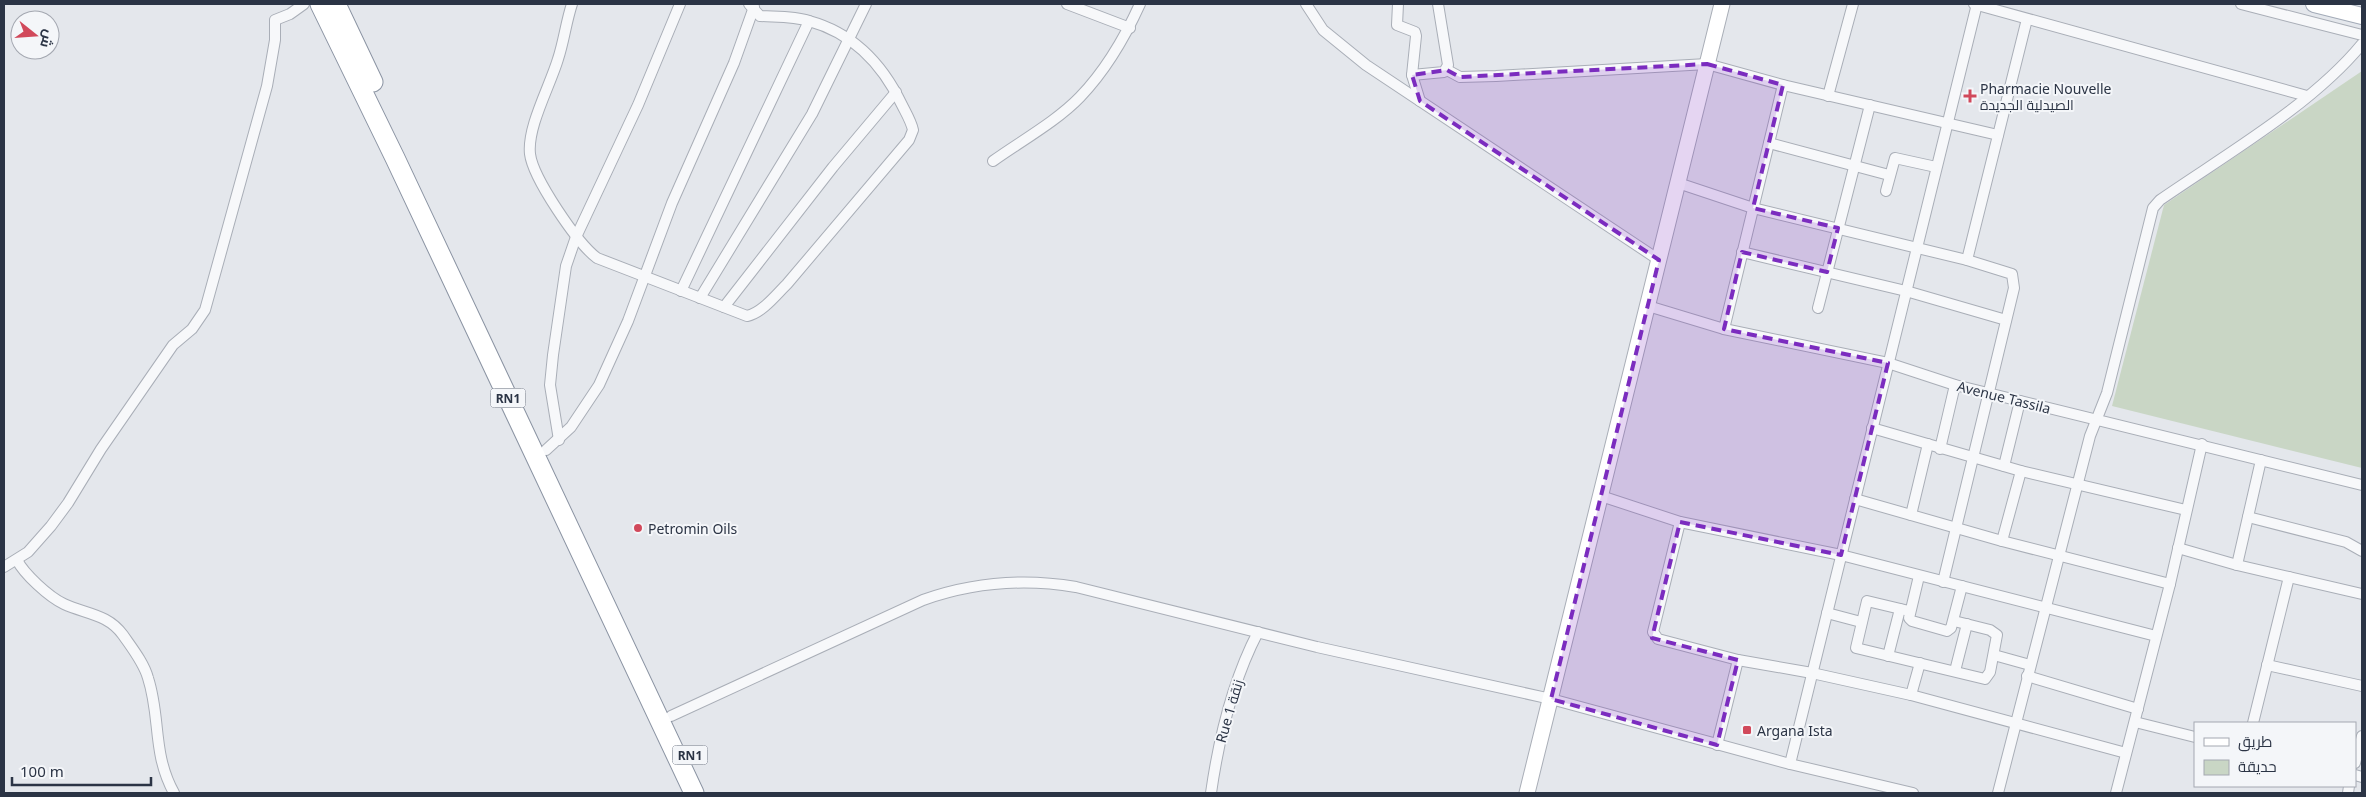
<svg xmlns="http://www.w3.org/2000/svg" width="2366" height="797" font-family="'Noto Sans',Cairo,sans-serif">
<style>
.green{fill:#c9d6c5}
.lines{fill:none;stroke-linecap:round;stroke-linejoin:round}
.street-casing{stroke:#a9aeb7;stroke-width:12}
.secondary-casing{stroke:#a9aeb7;stroke-width:17}
.primary-casing{stroke:#a3abb8;stroke-width:18}
.highway-casing{stroke:#8b94a3;stroke-width:21}
.street{stroke:#f7f8fa;stroke-width:10}
.secondary{stroke:#fff;stroke-width:15}
.primary{stroke:#fff;stroke-width:16}
.highway{stroke:#fff;stroke-width:19}
.marked{fill:#7b2cbf;fill-opacity:0.2;stroke:#7b2cbf;stroke-width:4;stroke-dasharray:10 6;stroke-linejoin:round}
.poi-dot{fill:#d1495b;stroke:#f4f6f9;stroke-width:2}
.labels{text-anchor:middle;dominant-baseline:central;stroke-width:4;stroke-linejoin:round;paint-order:stroke}
.shield{fill:#f4f6f9;stroke:#676e7b;stroke-width:1}
.shield-label{font-size:12px;font-weight:bold;fill:#2b3445}
.poi-label{font-size:14px;fill:#2b3445;stroke:#f4f6f9;text-anchor:start}
.street-label{font-size:14px;fill:#2b3445;stroke:#f4f6f9}
</style>
<rect width="100%" height="100%" fill="#e4e7ec"/>
<!-- green -->
<polygon class="green" points="2362,71 2362,468 2112,406 2164,205"/>
<g class="lines">
<defs>
<g id="street">
<path d="M572 4C566 22 564 41 558 59 550 86 527 127 530 154 533 178 577 243 597 258L747 316C762 313 776 295 787 284L909 140 913 130C911 121 906 113 902 105 883 65 853 33 809 21 794 16 776 17 760 16L749 4"/>
<polyline points="1067,4 1130,28"/>
<polyline points="1306,4 1323,30 1366,65 1659,260"/>
<polyline points="1398,4 1397,25 1415,32 1416,36 1412,75 1420,101"/>
<polyline points="1974,4 2307,96"/>
<polyline points="2241,4 2362,35"/>
<polyline points="1447,70 1460,77 1496,76 1707,64 1783,85 1998,135"/>
<polyline points="1412,75 1444,72 1448,65 1438,4"/>
<polyline points="1828,96 1853,4"/>
<polyline points="1769,143 1889,175"/>
<path d="M993 161C1021 141 1057 121 1080 97 1106 70 1125 37 1140 4"/>
<polyline points="1678,183 1753,208 1967,260 2012,274 2014,288 1943,582"/>
<polyline points="1886,191 1895,158 1936,167"/>
<polyline points="1742,252 1906,291 2006,320"/>
<polyline points="1967,260 2027,19"/>
<polyline points="681,291 809,21"/>
<polyline points="700,298 812,114 866,4"/>
<polyline points="1648,306 1724,329 1888,363 1955,385 2362,485"/>
<polyline points="724,307 833,167 896,92"/>
<polyline points="1818,308 1870,105"/>
<polyline points="1724,329 1783,85"/>
<polyline points="1872,428 2021,471 2186,510"/>
<polyline points="559,440 550,385 553,355 566,266 576,237 638,105 680,4"/>
<polyline points="1940,449 1955,385"/>
<polyline points="546,450 571,427 599,385 628,321 672,203 734,63 754,7"/>
<polyline points="2004,466 2020,401"/>
<polyline points="1601,496 1680,522 1841,555 2156,636"/>
<polyline points="1855,499 2002,541 2170,584"/>
<polyline points="1911,515 1928,444"/>
<polyline points="2248,517 2346,542 2362,551"/>
<polyline points="1680,522 1653,632 1658,639 1738,660 1812,673 1911,695 2126,753"/>
<polyline points="2002,541 2021,471"/>
<polyline points="2178,548 2237,565 2362,594"/>
<path d="M17 560C24 574 49 597 64 604 86 614 108 614 123 635 132 648 144 663 148 678 161 718 152 753 174 793"/>
<polyline points="2237,565 2261,460"/>
<polyline points="4,567 28,552 51,526 68,503 101,449 173,345 192,329 205,310 267,86 275,40 275,20 290,14 304,4"/>
<polyline points="1919,576 1909,618 1912,621 1947,631 1951,628 1962,586"/>
<polyline points="1909,611 1867,601 1856,648 1985,679 1990,672 1997,635 1990,630 1954,621"/>
<polyline points="1827,613 1861,622"/>
<polyline points="1994,655 2030,665"/>
<polyline points="1888,656 1900,609"/>
<polyline points="2267,665 2362,686"/>
<polyline points="1955,671 1967,624"/>
<polyline points="2027,676 2138,709"/>
<polyline points="1911,695 1920,663"/>
<path d="M671 716 923 600C974 582 1023 578 1076 587L1317 647 1551 699 1790 764 1913 793"/>
<polyline points="2135,722 2195,737"/>
<polyline points="2253,723 2289,577"/>
<polyline points="1717,745 1738,660"/>
<polyline points="2355,763 2362,736"/>
<polyline points="1790,764 1977,4"/>
<polyline points="2355,775 2362,777"/>
<path d="M1211 793C1219 737 1232 682 1258 632"/>
<path d="M1998 793 2090 436 2107 393 2153 208 2160 200C2225 155 2312 105 2362 44"/>
<polyline points="2116,793 2170,584 2202,444"/>
<polyline points="2348,793 2349,786"/>
</g>
<polyline id="secondary" points="1527,793 1722,4"/>
<polyline id="primary" points="2314,4 2362,16"/>
<g id="highway">
<polyline points="320,4 395,158 694,793"/>
<polyline points="336,4 373,82"/>
</g>
</defs>
<!-- street casing -->
<use href="#street" class="street-casing"/>
<!-- secondary casing -->
<use href="#secondary" class="secondary-casing"/>
<!-- primary casing -->
<use href="#primary" class="primary-casing"/>
<!-- highway casing -->
<use href="#highway" class="highway-casing"/>
<!-- street -->
<use href="#street" class="street"/>
<!-- secondary -->
<use href="#secondary" class="secondary"/>
<!-- primary -->
<use href="#primary" class="primary"/>
<!-- highway -->
<use href="#highway" class="highway"/>
</g>
<!-- marked area -->
<path class="marked" d="M1707 64 1783 85 1753 208 1838 228 1827 272 1742 252 1724 329 1888 363 1841 555 1680 522 1652 638 1738 660 1717 745 1551 699 1659 260 1420 101 1412 75 1447 70 1460 77Z"/>
<!-- markers -->
<g class="poi-dot">
<path d="M1967.5 88.5h5v5h5v5h-5v5h-5v-5h-5v-5h5z"/>
<circle cx="638" cy="528" r="5"/>
<rect x="1742" y="725" width="10" height="10" rx="2.5"/>
</g>
<g class="labels">
<!-- shield labels -->
<g class="shield">
<rect x="490.5" y="388.5" width="35" height="19" rx="4"/>
<rect x="672.5" y="745.5" width="35" height="19" rx="4"/>
</g>
<g class="shield-label">
<text x="508" y="398">RN1</text>
<text x="690" y="755">RN1</text>
</g>
<!-- poi labels -->
<g class="poi-label">
<text x="1980" y="88">Pharmacie Nouvelle<tspan x="1980" dy="16">الصيدلية الجديدة</tspan></text>
<text x="648" y="528">Petromin Oils</text>
<text x="1757" y="730">Argana Ista</text>
</g>
<!-- street labels -->
<g class="street-label">
<text transform="translate(2004 397) rotate(14)">Avenue Tassila</text>
<text transform="translate(1229 711) rotate(-74)">Rue 1 زنقة</text>
</g>
</g>
<!-- border -->
<rect width="2366" height="797" fill="none" stroke="#2b3445" stroke-width="10"/>
<!-- legend -->
<rect x="2194" y="722" width="162" height="65" fill="#f4f6f9" stroke="#a4a8b1"/>
<rect x="2204" y="738" width="25" height="8" fill="#ffffff" stroke="#a4a8b1"/>
<text x="2238" y="747" font-size="15" fill="#2b3445">طريق</text>
<rect x="2204" y="760" width="25" height="15" fill="#c9d6c5" stroke="#a4a8b1"/>
<text x="2238" y="772" font-size="15" fill="#2b3445">حديقة</text>
<!-- north arrow -->
<g transform="translate(35 35) rotate(107)"><circle r="24" fill="#f4f6f9" stroke="#a4a8b1"/>
<path d="M0-4L9 19L0 12L-9 19Z" fill="#d1495b"/>
<text y="-8" font-size="14" font-weight="bold" text-anchor="middle" fill="#2b3445">ش</text>
</g>
<!-- scale -->
<path d="M12 777v8h139v-8" fill="none" stroke="#2b3445" stroke-width="2.5"/>
<text x="20" y="777" font-size="15" fill="#2b3445" stroke="#f4f6f9" stroke-width="4" paint-order="stroke">100 m</text>
</svg>
